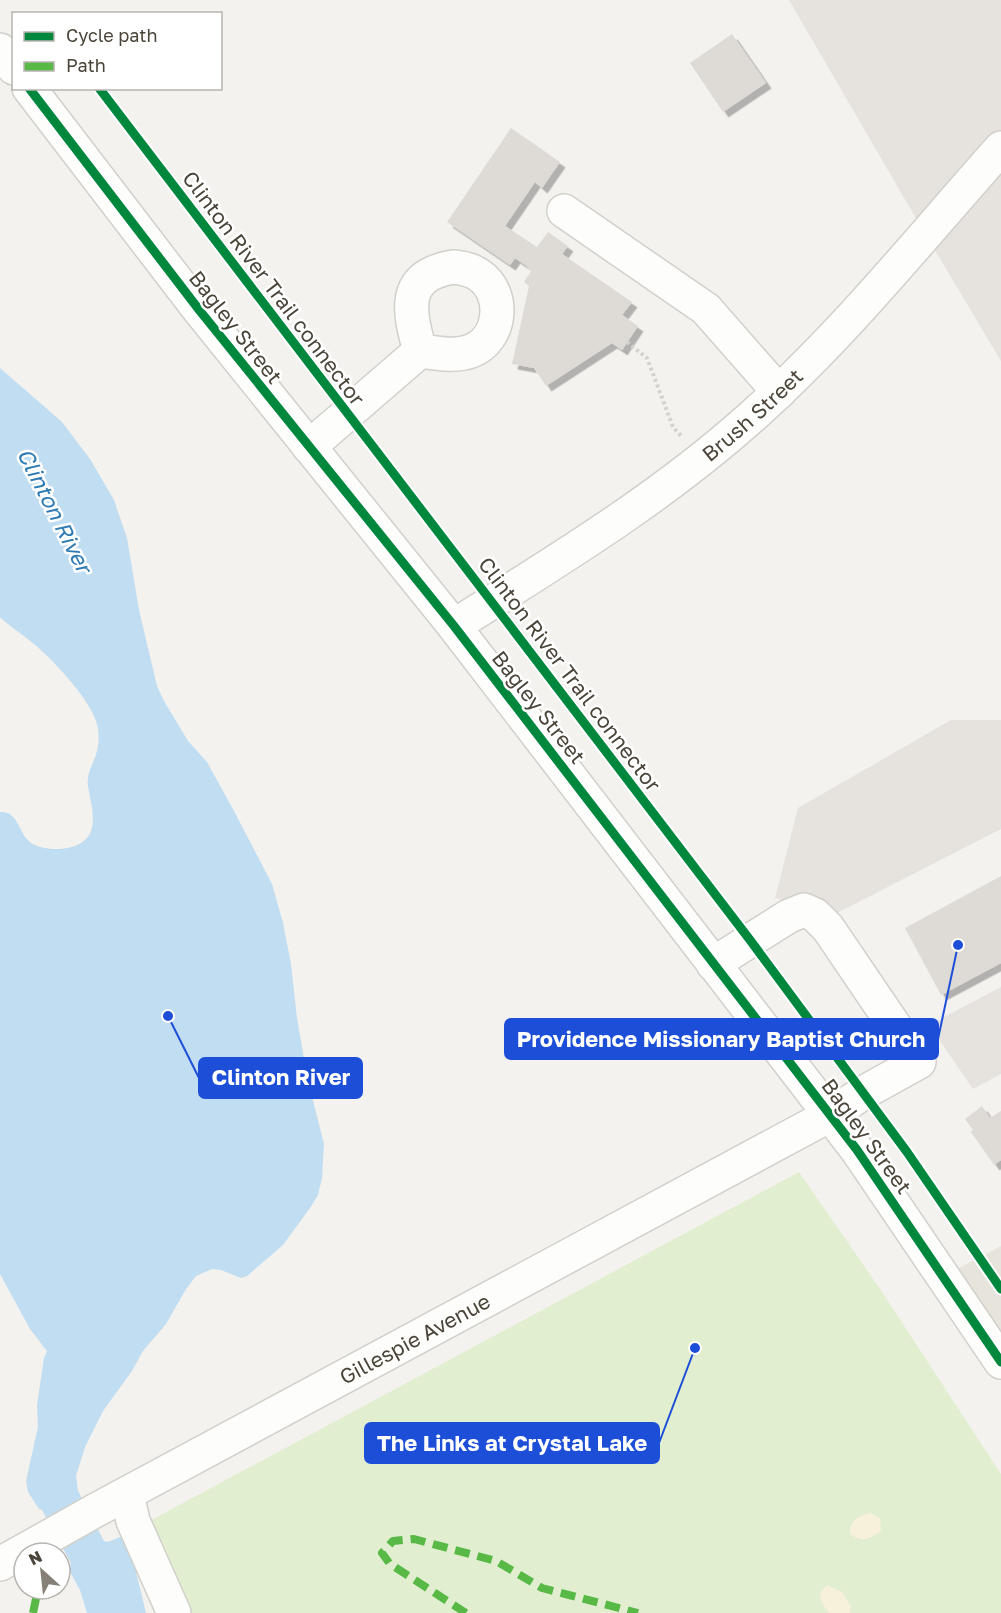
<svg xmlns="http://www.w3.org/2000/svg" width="1001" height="1613" font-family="'Golos Text',sans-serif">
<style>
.residential{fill:#e7e4dc}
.industrial{fill:#e6e2de}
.green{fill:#e1eecf}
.sand{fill:#f7f0da}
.parking{fill:#e6e3df}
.water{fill:#c0ddf1}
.building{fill:#dedbd6;filter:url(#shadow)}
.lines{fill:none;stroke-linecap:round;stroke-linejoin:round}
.minor-casing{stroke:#d2d0cb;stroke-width:36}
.path{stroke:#d3d2cc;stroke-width:4;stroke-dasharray:3 3;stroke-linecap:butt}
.minor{stroke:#fdfdfc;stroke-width:33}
.quiet{stroke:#58b947;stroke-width:8;stroke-dasharray:15 8;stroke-linecap:butt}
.cycleway-casing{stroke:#fff;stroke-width:13}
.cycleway{stroke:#00873e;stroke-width:9}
.labels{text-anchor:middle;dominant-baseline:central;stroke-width:5;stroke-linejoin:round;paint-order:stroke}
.street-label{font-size:21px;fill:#4b4439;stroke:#fff}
.water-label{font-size:22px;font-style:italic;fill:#2e7ab2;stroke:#fff}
.leader{fill:none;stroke:#1d4ed8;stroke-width:2}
.callout-dot{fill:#1d4ed8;stroke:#fff;stroke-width:2}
.callout{fill:#1d4ed8;stroke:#1d4ed8;stroke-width:2}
.callout-label{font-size:22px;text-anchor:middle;font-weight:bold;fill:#fff}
</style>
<defs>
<filter id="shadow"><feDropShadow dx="5.5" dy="5.5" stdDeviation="0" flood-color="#0004"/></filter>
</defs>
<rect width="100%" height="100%" fill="#f4f2ee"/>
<!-- residential -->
<polygon class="residential" points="1001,1246 1001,1336 957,1269"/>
<!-- industrial -->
<polygon class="industrial" points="789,0 1001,0 1001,361 917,220"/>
<!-- green -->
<polygon class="green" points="799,1172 880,1289 1001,1474 1001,1613 162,1613 144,1524"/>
<!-- sand -->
<g class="sand">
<path d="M870 1513 880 1518 881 1531C870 1539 861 1543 850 1534 848 1522 859 1515 870 1513Z"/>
<path d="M828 1585 842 1592 851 1606 850 1613H829C821 1602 814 1594 828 1585Z"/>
</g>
<!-- parking -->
<g class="parking">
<polygon points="951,720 1001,720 1001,829 837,913 775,898 798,808"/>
<polygon points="1001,987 1001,1074 973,1089 929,1025"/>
</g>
<!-- water -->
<path class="water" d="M0 368 62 422 90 459 114 500 127 538 139 610 157 686 164 701 188 741 207 762 234 811 272 884 283 923 291 964 297 1018 308 1081 324 1144 322 1178 318 1195 310 1208 283 1245 247 1276 241 1278 221 1270 212 1269 196 1276 186 1289 166 1324 143 1351 132 1371 103 1411 85 1447 76 1476 78 1491 104 1541 108 1542 127 1534 146 1613H87L80 1590 69 1570 71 1563 42 1510 39 1509 28 1492 26 1481 38 1427 37 1405 44 1358 47 1351 30 1329 0 1274V812C18 810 19 834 30 842 41 851 67 851 79 844 101 833 91 805 88 786 86 772 94 764 97 751 99 744 99 736 98 729 96 704 49 655 29 640 19 632 9 626 0 617Z"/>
<!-- building -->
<g class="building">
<polygon points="732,34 766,83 723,112 690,63"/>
<polygon points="511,128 560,162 542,188 535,182 505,226 537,247 548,232 568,246 562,254 632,302 622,315 638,326 622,350 612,343 546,386 534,368 512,364 529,286 524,282 531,271 527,269 528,267 515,258 510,265 447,222"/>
<polygon points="1001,876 1001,963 941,995 905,928"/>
<polygon points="982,1106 990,1118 1001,1111 1001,1160 994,1165 971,1132 973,1130 965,1119"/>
</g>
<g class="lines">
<defs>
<g id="minor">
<polyline points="0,50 14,68"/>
<polyline points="29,88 200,311 454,626 857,1150 1001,1362"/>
<polyline points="564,211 706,309 779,392"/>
<path d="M453 267C462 268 471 269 479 275 506 293 502 339 471 351 455 357 436 353 420 351 409 312 400 276 453 267Z"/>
<polyline points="309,447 420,351"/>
<path id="s1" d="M454 626C555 562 658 500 748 420 841 338 919 240 1001 148"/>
<polyline points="127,1494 133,1521 174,1613"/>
<path id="s2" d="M0 1564 98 1509 830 1115 863 1093 919 1062 828 928 815 915 804 910 789 916 713 964"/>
</g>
</defs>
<!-- minor casing -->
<use href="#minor" class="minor-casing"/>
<!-- path -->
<polyline class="path" points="627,342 647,358 673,427 682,437"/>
<!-- minor -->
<use href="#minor" class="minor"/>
<!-- quiet -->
<g class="quiet">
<polyline points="33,1613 38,1589"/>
<polyline points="466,1613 390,1564 382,1553 393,1541 414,1539 496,1561 542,1588 638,1613"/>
</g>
<defs>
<g id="cycleway">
<polyline points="29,88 200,311 454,626 857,1150 1001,1362"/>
<polyline points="99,88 750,940 907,1152 1001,1289"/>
</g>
</defs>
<!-- cycleway casing -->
<use href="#cycleway" class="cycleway-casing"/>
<!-- cycleway -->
<use href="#cycleway" class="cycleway"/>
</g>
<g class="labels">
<!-- street labels -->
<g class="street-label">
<text transform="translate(274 288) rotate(53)">Clinton River Trail connector</text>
<text transform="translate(236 327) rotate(52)">Bagley Street</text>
<text stroke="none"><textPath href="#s1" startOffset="366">Brush Street</textPath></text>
<text transform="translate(570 674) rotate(53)">Clinton River Trail connector</text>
<text transform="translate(539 707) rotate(52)">Bagley Street</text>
<text transform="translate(867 1136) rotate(54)">Bagley Street</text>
<text stroke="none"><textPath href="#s2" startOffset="472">Gillespie Avenue</textPath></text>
</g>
<!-- water labels -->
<g class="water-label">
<text transform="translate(55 510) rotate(63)">Clinton River</text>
</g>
</g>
<!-- callouts -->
<path class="leader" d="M958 945L938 1039M168 1016L199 1078M695 1348L659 1443"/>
<g class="callout-dot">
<circle cx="958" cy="945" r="6"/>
<circle cx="168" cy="1016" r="6"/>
<circle cx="695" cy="1348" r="6"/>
</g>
<g class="callout">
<rect x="505" y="1019" width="433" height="40" rx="6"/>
<rect x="199" y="1058" width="163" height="40" rx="6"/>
<rect x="365" y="1423" width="294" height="40" rx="6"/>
</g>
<g class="callout-label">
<text x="721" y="1047">Providence Missionary Baptist Church</text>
<text x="281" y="1085">Clinton River</text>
<text x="512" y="1451">The Links at Crystal Lake</text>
</g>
<!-- legend -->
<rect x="12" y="12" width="210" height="78" fill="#ffffff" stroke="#b7b4b0" stroke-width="1.5"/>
<rect x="24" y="32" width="30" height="9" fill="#00873e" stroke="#b7b4b0" stroke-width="1.5"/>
<text x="66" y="42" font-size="18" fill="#4b4439">Cycle path</text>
<rect x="24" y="62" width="30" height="9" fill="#58b947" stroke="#b7b4b0" stroke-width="1.5"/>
<text x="66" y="72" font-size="18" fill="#4b4439">Path</text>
<!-- north arrow -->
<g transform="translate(42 1571) rotate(333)"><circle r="28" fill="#ffffff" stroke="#b7b4b0" stroke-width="1.5"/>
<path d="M0-4.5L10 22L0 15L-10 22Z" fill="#868178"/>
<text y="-9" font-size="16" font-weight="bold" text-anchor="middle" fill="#4b4439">N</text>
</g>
</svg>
